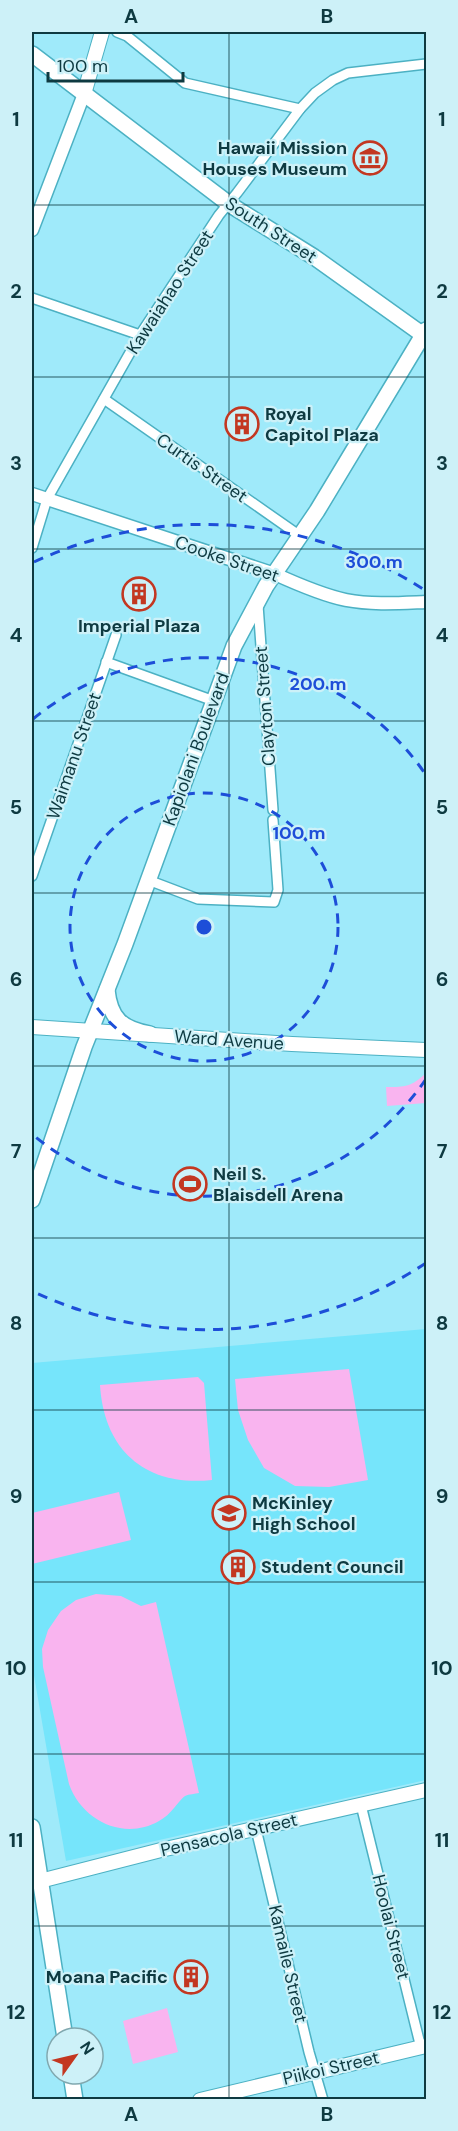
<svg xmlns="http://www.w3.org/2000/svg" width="458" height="2131" font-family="'DM Sans',sans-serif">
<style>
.built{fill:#76e5fb}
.green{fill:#f9b4ef}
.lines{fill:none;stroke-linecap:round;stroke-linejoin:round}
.minor-casing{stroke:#4cb1c3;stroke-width:12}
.tertiary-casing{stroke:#4cb1c3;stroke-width:15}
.secondary-casing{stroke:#4cb1c3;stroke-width:16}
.primary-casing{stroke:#4cb1c3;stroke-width:18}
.minor{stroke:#fff;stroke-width:9}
.tertiary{stroke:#fff;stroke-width:12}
.secondary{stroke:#fff;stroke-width:14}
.primary{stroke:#fff;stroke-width:15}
.grid{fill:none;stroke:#0e3a41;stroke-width:1.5;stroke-opacity:0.55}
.ring{fill:none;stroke:#1d4ed8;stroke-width:3;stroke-dasharray:10 8}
.labels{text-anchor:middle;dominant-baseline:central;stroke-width:4.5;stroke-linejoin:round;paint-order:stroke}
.poi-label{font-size:18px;font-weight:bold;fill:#0e3a41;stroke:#cdf1f8;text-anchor:start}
.street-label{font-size:18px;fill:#0e3a41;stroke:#cdf1f8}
.centre{fill:#1d4ed8;stroke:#cdf1f8;stroke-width:3}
.ring-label{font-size:18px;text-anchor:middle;font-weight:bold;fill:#1d4ed8;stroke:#cdf1f8;stroke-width:4.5;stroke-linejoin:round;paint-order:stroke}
.neatline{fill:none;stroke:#0e3a41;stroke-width:2}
.grid-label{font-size:20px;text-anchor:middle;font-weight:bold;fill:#0e3a41}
</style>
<rect width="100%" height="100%" fill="#9feafa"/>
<!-- built -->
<polygon class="built" points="426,1329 426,1780 66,1861 32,1664 32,1363"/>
<!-- green -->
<g class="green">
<path d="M426 1073V1103L387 1106 386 1087C406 1087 411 1087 426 1073Z"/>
<polygon points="349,1369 368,1480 329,1487 295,1486 264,1468 248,1440 238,1410 235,1379"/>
<path d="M198 1377 204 1383 212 1480C146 1487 104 1451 100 1385Z"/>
<polygon points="119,1492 131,1540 32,1564 32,1513"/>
<path d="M96 1594 121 1596 141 1606 156 1602 199 1793C195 1794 189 1794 185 1796 179 1800 171 1815 159 1821 124 1841 82 1821 69 1784L43 1667 42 1649 48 1630 61 1611 76 1600Z"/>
<polygon points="167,2008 178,2052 133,2064 123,2021"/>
</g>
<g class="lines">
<defs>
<g id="minor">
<polyline points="117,32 127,36 185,83 300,109"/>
<polyline points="32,298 140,335"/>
<polyline points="104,399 300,536"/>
<polyline points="32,548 47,499 140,335 219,215 237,193 300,109 315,93 333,80 348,73 426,64"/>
<polyline points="258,605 273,810"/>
<polyline points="106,662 214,701"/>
<polyline points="32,876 116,635"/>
<polyline points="148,880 198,899 274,902 278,890 273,820"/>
<polyline points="361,1805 421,2048"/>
<polyline points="256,1829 309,2052 323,2100"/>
</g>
<g id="tertiary">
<polyline points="32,230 84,94"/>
<path d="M32 494 275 574C297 584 322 595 346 600 372 605 400 603 426 602"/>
</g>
<g id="secondary">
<polyline points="84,94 102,32"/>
<polyline points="32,1027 292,1044 426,1050"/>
<polyline points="40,1881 161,1850 426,1790"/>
<polyline points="200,2100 426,2046"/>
</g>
<g id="primary">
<polyline points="32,54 229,204 314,257 426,337"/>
<path d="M107 990C110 1019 122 1029 150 1034"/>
<polyline points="32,1200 84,1047 125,944 234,646 266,586 317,511 426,330"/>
<polyline points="32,1827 65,2038"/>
<polyline points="71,2074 75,2100"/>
</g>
</defs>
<!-- minor casing -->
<use href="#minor" class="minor-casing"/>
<!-- tertiary casing -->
<use href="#tertiary" class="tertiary-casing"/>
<!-- secondary casing -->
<use href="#secondary" class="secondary-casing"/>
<!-- primary casing -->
<use href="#primary" class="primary-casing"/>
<!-- minor -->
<use href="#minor" class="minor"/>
<!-- tertiary -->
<use href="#tertiary" class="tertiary"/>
<!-- secondary -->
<use href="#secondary" class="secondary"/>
<!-- primary -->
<use href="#primary" class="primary"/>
</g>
<!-- grid -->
<path class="grid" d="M229 32V2100M32 205H426M32 377H426M32 549H426M32 721H426M32 893H426M32 1066H426M32 1238H426M32 1410H426M32 1582H426M32 1754H426M32 1926H426"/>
<!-- distance rings -->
<g class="ring">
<circle cx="204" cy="927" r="134"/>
<path d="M426 1079A269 269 0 0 1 33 1135M33 719A269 269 0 0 1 426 775"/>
<path d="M426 1263A403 403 0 0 1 34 1292M34 562A403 403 0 0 1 426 591"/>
</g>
<!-- icons -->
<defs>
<symbol id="museum-ring" viewBox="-11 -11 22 22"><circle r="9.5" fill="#cdf1f8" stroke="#c33721" stroke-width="1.5"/><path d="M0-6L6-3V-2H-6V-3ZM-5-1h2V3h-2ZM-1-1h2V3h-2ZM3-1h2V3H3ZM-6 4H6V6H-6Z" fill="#c33721"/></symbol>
<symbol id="building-ring" viewBox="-11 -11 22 22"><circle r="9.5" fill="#cdf1f8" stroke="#c33721" stroke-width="1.5"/><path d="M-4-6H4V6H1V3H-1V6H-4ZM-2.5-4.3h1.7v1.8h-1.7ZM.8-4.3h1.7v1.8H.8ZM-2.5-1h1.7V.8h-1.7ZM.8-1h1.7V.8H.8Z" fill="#c33721"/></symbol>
<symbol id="stadium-ring" viewBox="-11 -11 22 22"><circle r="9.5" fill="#cdf1f8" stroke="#c33721" stroke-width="1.5"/><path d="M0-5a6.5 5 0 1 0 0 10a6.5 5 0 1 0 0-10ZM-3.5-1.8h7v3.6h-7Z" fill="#c33721"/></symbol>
<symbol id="school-ring" viewBox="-11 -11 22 22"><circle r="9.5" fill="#cdf1f8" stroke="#c33721" stroke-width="1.5"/><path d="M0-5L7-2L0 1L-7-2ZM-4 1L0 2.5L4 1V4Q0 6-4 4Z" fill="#c33721"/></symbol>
</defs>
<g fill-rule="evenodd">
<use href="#museum-ring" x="351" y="139" width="38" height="38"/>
<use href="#building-ring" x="223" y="405" width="38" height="38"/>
<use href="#building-ring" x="120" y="575" width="38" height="38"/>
<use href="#stadium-ring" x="171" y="1165" width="38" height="38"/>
<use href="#school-ring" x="210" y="1494" width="38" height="38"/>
<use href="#building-ring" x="219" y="1548" width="38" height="38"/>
<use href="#building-ring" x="172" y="1958" width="38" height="38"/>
</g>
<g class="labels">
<!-- poi labels -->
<g class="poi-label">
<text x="347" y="148" text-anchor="end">Hawaii Mission<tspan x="347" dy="21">Houses Museum</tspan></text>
<text x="265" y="414">Royal<tspan x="265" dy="21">Capitol Plaza</tspan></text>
<text x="139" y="626" text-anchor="middle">Imperial Plaza</text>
<text x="213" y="1174">Neil S.<tspan x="213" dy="21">Blaisdell Arena</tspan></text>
<text x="252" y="1503">McKinley<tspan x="252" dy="21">High School</tspan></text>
<text x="261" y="1567">Student Council</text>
<text x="168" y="1977" text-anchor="end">Moana Pacific</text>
</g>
<!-- street labels -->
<g class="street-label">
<text transform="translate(271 230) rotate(33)">South Street</text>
<text transform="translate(170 292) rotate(-57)">Kawaiahao Street</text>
<text transform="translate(202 468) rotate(35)">Curtis Street</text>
<text transform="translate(227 559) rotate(19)">Cooke Street</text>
<text transform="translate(265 706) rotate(-94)">Clayton Street</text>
<text transform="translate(196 749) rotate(-70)">Kapiolani Boulevard</text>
<text transform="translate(74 756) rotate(-71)">Waimanu Street</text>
<text transform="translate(229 1040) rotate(4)">Ward Avenue</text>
<text transform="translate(229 1835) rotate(-13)">Pensacola Street</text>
<text transform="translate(391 1927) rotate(76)">Hoolai Street</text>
<text transform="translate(288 1964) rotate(77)">Kamaile Street</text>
<text transform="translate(331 2068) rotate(-13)">Piikoi Street</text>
</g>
</g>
<circle cx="204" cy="927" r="9" class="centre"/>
<g class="ring-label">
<text x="374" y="568">300 m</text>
<text x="318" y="690">200 m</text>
<text x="299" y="839">100 m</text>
</g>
<!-- border -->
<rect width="458" height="2131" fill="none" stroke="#cdf1f8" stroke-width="66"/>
<!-- north arrow -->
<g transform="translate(75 2056) rotate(56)"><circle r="28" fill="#cdf1f8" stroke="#81a8af" stroke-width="1.5"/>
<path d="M0-4.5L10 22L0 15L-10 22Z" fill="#c33721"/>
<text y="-9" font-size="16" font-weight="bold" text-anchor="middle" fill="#0e3a41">N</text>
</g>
<!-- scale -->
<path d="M48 72v9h135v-9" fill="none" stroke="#0e3a41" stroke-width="3"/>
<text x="57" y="72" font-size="18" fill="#0e3a41" stroke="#cdf1f8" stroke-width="4.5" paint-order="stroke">100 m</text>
<rect x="33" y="33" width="392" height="2065" class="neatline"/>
<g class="grid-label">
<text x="131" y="23">A</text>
<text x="327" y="23">B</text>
<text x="16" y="126">1</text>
<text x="442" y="126">1</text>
<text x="16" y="298">2</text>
<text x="442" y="298">2</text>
<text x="16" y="470">3</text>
<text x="442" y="470">3</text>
<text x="16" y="642">4</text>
<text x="442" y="642">4</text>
<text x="16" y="814">5</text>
<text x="442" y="814">5</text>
<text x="16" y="986">6</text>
<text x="442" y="986">6</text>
<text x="16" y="1158">7</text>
<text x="442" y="1158">7</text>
<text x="16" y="1330">8</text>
<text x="442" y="1330">8</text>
<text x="16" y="1503">9</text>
<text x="442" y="1503">9</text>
<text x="16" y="1675">10</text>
<text x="442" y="1675">10</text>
<text x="16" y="1847">11</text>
<text x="442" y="1847">11</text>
<text x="16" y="2019">12</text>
<text x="442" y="2019">12</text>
<text x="131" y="2121">A</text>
<text x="327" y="2121">B</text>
</g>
</svg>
